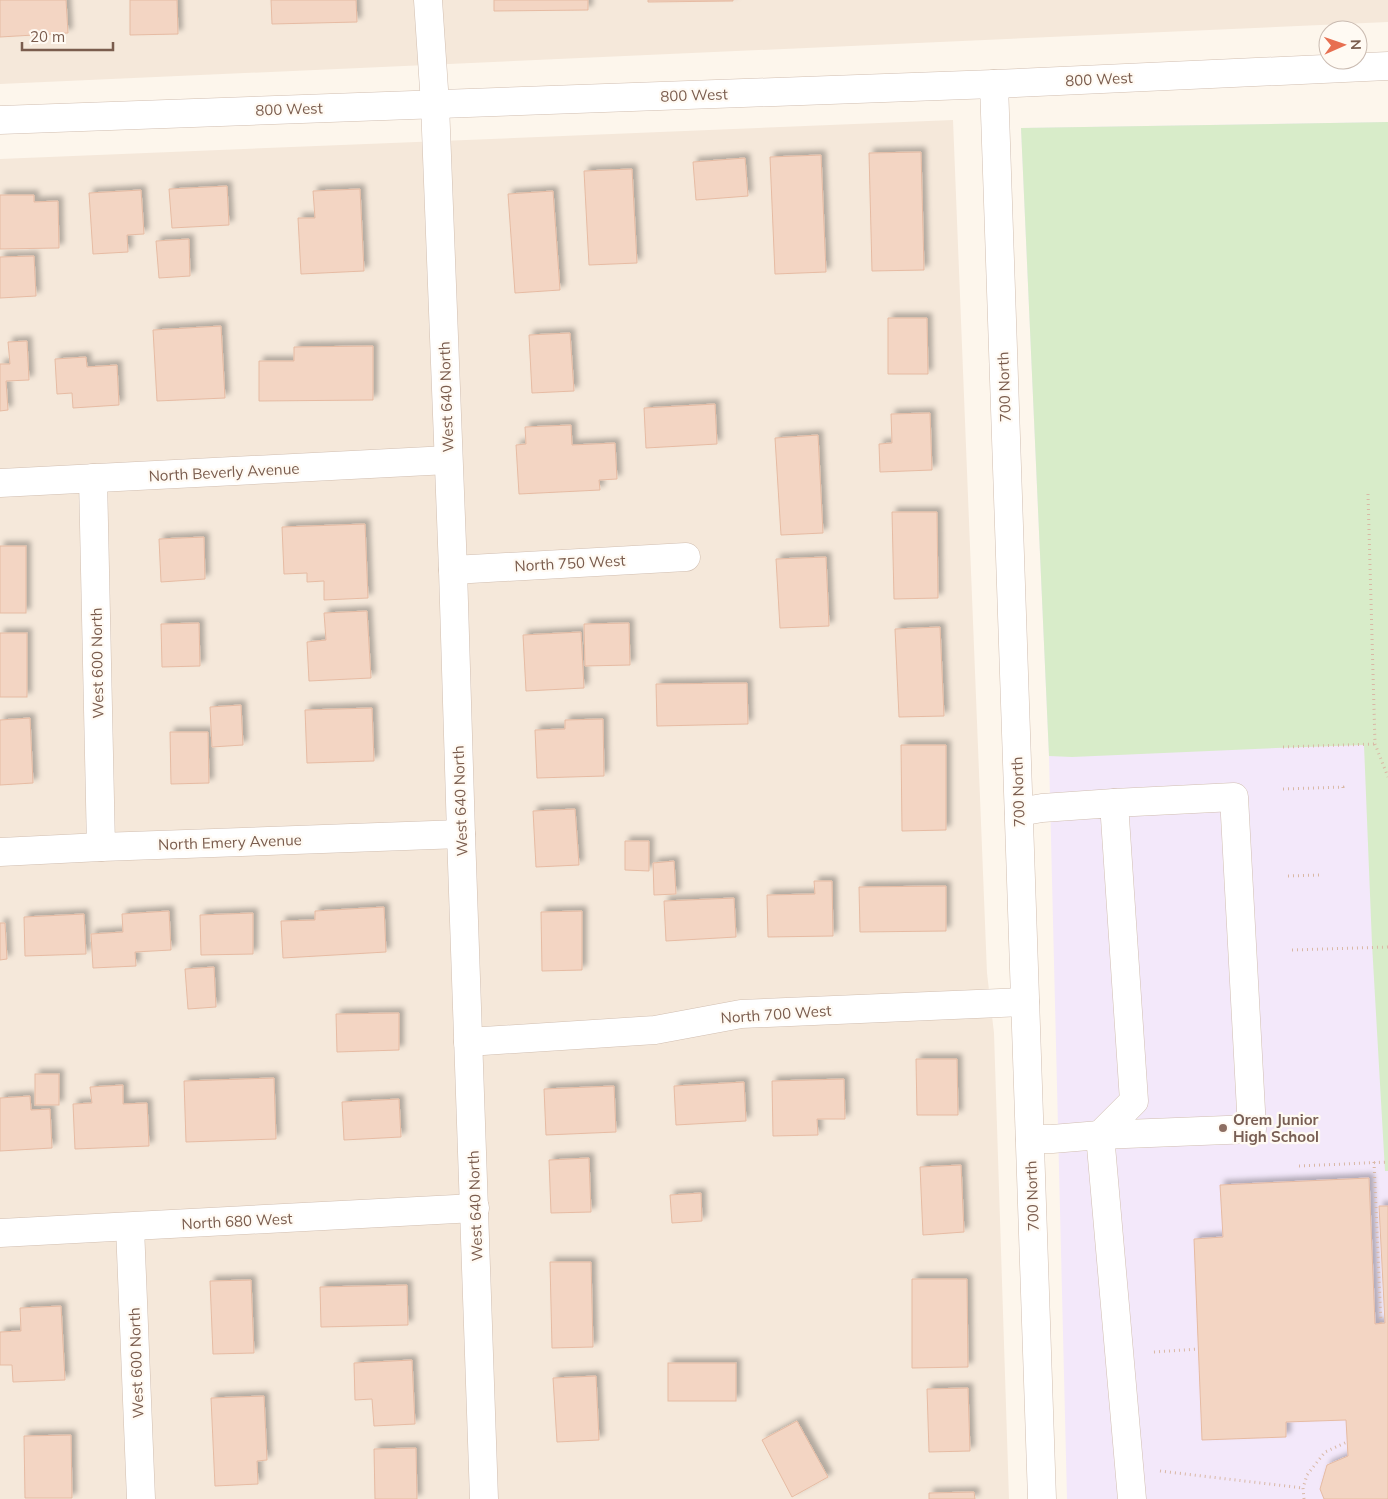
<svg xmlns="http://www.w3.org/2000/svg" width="1388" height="1499" font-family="Mulish,sans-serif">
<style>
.residential{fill:#f5e8da}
.education{fill:#f3e8fa}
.green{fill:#d8ecc9}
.building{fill:#f3d5c3;stroke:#e6bba3;filter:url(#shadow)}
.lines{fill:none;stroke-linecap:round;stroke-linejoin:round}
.minor-casing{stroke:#d1beb0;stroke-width:29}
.path{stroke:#d9b8a5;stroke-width:3;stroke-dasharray:1 4;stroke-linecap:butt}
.minor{stroke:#fff;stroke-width:28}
.education-dot{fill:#8d6e63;stroke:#fffaf3;stroke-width:2}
.labels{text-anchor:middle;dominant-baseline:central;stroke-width:4.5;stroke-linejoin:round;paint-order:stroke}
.street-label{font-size:15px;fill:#7a5c4d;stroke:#fffaf3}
.education-label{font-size:15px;font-weight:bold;fill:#785e54;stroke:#fffaf3;text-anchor:start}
</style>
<defs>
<filter id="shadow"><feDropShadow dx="4.5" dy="-4.5" stdDeviation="2.5" flood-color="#0004"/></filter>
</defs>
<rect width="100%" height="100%" fill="#fdf6ec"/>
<!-- residential -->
<g class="residential">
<polygon points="0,0 1388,0 1388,22 0,84"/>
<polygon points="953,120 987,973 994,1033 1009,1499 0,1499 0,159"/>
</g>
<!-- education -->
<polygon class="education" points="1388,122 1388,1499 1067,1499 1049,756 1021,128"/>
<!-- green -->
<polygon class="green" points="1388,122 1388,1171 1385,1171 1372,944 1364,745 1276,748 1072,757 1049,756 1021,128"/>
<!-- building -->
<g class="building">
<polygon points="0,0 66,0 68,33 0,37"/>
<polygon points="130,0 177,0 178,34 130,35"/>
<polygon points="271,0 356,0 357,22 272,24"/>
<polygon points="494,0 588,0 588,10 494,11"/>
<polygon points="648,0 733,0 733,1 648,2"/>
<polygon points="921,152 924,270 872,271 869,153"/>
<polygon points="821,155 826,272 775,274 770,157"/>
<polygon points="745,158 748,196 696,200 693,162"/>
<polygon points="632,169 637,263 589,265 584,171"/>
<polygon points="227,186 229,225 172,228 169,189"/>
<polygon points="360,189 364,271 301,274 298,218 315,218 313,191"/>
<polygon points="141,190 144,234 127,235 128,252 93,254 89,193"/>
<polygon points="553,191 560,290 515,293 508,194"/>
<polygon points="0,195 34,195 34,202 58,201 59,248 0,249"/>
<polygon points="189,239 190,276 159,278 156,241"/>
<polygon points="34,256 36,296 0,298 0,257"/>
<polygon points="888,318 927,318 928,374 888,374"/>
<polygon points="221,326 225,398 157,401 153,330"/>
<polygon points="570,333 574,391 532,393 529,335"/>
<polygon points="27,341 29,380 6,381 8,410 0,411 0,364 10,364 8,342"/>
<polygon points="373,346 373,400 259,401 259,361 294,361 294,347"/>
<polygon points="86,357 87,367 117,365 119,405 73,408 72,393 57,394 55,359"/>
<polygon points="715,404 717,444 646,448 644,408"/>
<polygon points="930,413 932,470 880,472 879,444 892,443 891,414"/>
<polygon points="571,425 572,445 615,443 617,479 599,480 600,490 519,494 516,445 526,444 525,427"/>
<polygon points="818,435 823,533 781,535 775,438"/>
<polygon points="892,512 937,512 938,598 894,599"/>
<polygon points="365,524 368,598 324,600 324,581 307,582 307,573 284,574 282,527"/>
<polygon points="204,537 205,579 161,582 159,539"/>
<rect x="0" y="546" width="26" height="67"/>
<polygon points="826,557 829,626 780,628 776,559"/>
<polygon points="367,611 371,678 309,681 307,642 326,640 324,613"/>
<polygon points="199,623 200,666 162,667 161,624"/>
<polygon points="629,623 630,665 585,666 584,624"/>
<polygon points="940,627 944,716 899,717 895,629"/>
<polygon points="581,632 584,688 526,691 523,635"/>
<rect x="0" y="633" width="27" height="64"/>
<polygon points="747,683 748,724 657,726 656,684"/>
<polygon points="241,705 243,745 212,747 210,707"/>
<polygon points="372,708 374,761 307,763 305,710"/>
<polygon points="30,718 33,783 0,785 0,720"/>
<polygon points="603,719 604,776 537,778 535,730 565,729 565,720"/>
<polygon points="170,732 208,732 209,783 171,784"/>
<polygon points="901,745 946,745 946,830 902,831"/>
<polygon points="575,809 579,865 536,867 533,811"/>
<polygon points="625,841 649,841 649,871 625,870"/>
<polygon points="674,861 676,894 654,895 653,863"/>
<polygon points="814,881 832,881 833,936 768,937 767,895 815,894"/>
<polygon points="946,886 946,931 860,932 859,887"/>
<polygon points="734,898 736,937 666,941 664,901"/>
<polygon points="384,907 386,952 283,958 281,921 315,920 315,911"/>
<polygon points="169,911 171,950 135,952 136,966 93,968 91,934 123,932 122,914"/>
<polygon points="582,911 582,970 542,971 541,912"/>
<polygon points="253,913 253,954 201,955 200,915"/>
<polygon points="84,914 86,954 25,956 24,917"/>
<polygon points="0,923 5,923 7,959 0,960"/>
<polygon points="214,967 216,1007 188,1009 185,969"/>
<polygon points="399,1013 399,1050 337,1052 336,1014"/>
<polygon points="916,1059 957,1059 958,1115 917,1115"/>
<rect x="35" y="1074" width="24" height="31"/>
<polygon points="274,1078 276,1139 186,1142 184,1081"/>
<polygon points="844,1079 845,1119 817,1119 818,1135 773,1136 772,1081"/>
<polygon points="744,1082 746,1121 676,1125 674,1086"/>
<polygon points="123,1085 123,1104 147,1103 149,1146 75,1149 73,1104 92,1103 90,1087"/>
<polygon points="614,1086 616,1132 546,1135 544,1089"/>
<polygon points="30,1096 31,1110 50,1109 52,1148 0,1151 0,1098"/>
<polygon points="399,1099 401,1137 344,1140 342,1102"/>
<polygon points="589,1158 591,1212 551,1213 549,1160"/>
<polygon points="961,1165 964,1232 923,1235 920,1167"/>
<polygon points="1369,1178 1375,1324 1385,1323 1379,1206 1388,1206 1388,1499 1324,1499 1320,1489 1327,1465 1348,1456 1346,1420 1286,1422 1286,1437 1202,1440 1194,1239 1223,1237 1220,1185"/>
<polygon points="701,1193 702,1221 672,1223 670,1195"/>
<polygon points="550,1262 591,1262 593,1347 552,1348"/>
<polygon points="912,1279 967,1279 968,1367 912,1368"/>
<polygon points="251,1280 254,1353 213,1354 210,1281"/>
<polygon points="407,1285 408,1325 321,1327 320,1287"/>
<polygon points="61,1306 65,1380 13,1382 12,1365 0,1365 0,1332 21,1331 20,1308"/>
<polygon points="412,1360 415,1424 374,1426 372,1399 355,1400 354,1363"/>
<rect x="668" y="1363" width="68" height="38"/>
<polygon points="596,1376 599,1440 557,1442 553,1378"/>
<polygon points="968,1388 970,1451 929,1452 927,1389"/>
<polygon points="264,1396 267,1460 257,1461 258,1484 215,1486 211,1398"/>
<polygon points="797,1421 828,1477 792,1497 762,1440"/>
<polygon points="71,1435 72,1498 25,1498 24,1436"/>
<polygon points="416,1448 417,1499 375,1499 374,1449"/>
<polygon points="974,1492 975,1499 929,1499 929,1493"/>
</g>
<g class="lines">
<defs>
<g id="minor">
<polyline points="428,0 435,104 453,570 461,834 484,1499"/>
<polyline points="994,84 1042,1499"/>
<polyline points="0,120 994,84 1388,66"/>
<polyline points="93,478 101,847"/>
<polyline points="0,483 448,460"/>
<polyline points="453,570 686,557"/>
<polyline points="1019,812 1042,808 1114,803 1134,1101 1100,1135"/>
<polyline points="0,852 101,847 461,834"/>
<polyline points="468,1042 655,1030 741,1014 1025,1002"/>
<polyline points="1100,1135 1252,1129 1234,797 1114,803"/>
<polyline points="1030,1139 1052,1139 1100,1135 1132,1499"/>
<polyline points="130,1227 141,1499"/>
<polyline points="0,1233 475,1208"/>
</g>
</defs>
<!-- minor casing -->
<use href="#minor" class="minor-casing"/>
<!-- path -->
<g class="path">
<polyline points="1368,494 1375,744 1388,777"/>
<polyline points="1283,747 1375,744"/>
<polyline points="1283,789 1343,787 1343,792"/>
<polyline points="1288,876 1319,875"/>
<polyline points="1292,950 1388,947"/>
<polyline points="1374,1162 1381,1324"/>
<polyline points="1299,1166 1388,1162"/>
<polyline points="1154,1352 1199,1349"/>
<polyline points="1160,1471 1303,1488"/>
<polyline points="1304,1499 1303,1488 1307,1475 1325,1452 1347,1442"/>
</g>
<!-- minor -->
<use href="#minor" class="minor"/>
</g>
<!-- markers -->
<circle class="education-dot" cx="1223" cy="1128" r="5"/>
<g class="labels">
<!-- street labels -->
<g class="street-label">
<text transform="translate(1099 79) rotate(-3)">800 West</text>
<text transform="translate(694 95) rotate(-2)">800 West</text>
<text transform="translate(289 109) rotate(-2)">800 West</text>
<text transform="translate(1004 387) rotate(-92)">700 North</text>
<text transform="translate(446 397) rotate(-92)">West 640 North</text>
<text transform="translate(224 472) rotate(-3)">North Beverly Avenue</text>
<text transform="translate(570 563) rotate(-3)">North 750 West</text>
<text transform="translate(97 663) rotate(-91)">West 600 North</text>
<text transform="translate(1018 792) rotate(-92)">700 North</text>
<text transform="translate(460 801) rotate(-92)">West 640 North</text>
<text transform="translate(230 842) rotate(-2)">North Emery Avenue</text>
<text transform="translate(776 1014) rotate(-4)">North 700 West</text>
<text transform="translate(1032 1196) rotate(-92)">700 North</text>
<text transform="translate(475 1206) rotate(-92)">West 640 North</text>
<text transform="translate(237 1221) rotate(-3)">North 680 West</text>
<text transform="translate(136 1363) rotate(-92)">West 600 North</text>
</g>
<!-- education labels -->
<g class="education-label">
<text x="1233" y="1119">Orem Junior<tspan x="1233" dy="17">High School</tspan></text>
</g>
</g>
<!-- north arrow -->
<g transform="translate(1343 45) rotate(88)"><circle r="24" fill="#fffaf3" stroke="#cabbb1"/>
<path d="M0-4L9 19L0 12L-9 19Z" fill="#e76f51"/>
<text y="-8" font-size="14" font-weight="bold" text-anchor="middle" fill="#7a5c4d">N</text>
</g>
<!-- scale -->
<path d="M22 42v8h91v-8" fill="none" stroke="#7a5c4d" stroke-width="2.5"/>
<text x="30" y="42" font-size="15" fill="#7a5c4d" stroke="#fffaf3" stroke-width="4" paint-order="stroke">20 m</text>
</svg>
